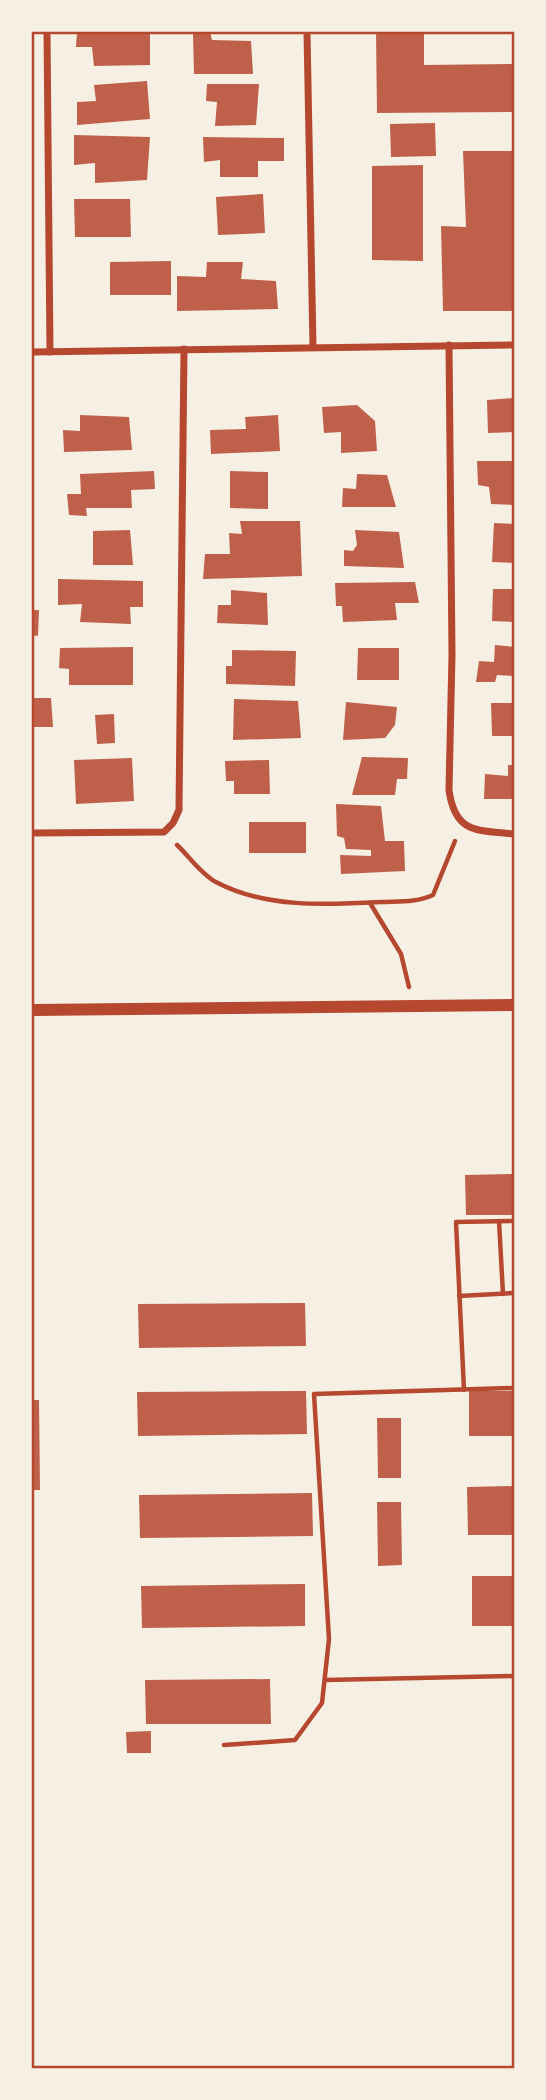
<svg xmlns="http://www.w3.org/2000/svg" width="546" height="2100" font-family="'Golos Text',sans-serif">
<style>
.building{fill:#bf614a}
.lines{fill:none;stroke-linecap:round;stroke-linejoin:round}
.path{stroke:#b5482f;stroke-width:4.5}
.minor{stroke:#b5482f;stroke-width:7}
.tertiary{stroke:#b5482f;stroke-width:12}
.neatline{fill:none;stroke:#b5482f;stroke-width:2.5}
</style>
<rect width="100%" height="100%" fill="#f6efe4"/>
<!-- building -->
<g class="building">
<polygon points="77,32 150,32 150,65 94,66 92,47 76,47"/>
<polygon points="210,32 212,40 251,41 253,74 194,74 193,33"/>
<polygon points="376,32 424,32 424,65 514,64 514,112 377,113"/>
<polygon points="147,81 150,119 77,125 77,102 96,101 94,85"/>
<polygon points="207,84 259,84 256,125 215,126 217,102 206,101"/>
<polygon points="435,123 436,156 391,157 390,124"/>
<polygon points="74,135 150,137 147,180 95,183 95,163 74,165"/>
<polygon points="203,137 284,138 284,161 258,161 258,177 220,177 220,160 204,162"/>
<polygon points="463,151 514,151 514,311 443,311 441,226 466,227"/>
<polygon points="423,165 423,261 372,260 372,166"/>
<polygon points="263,194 265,233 218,235 216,197"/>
<polygon points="74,199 130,199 131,237 75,237"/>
<polygon points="171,261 171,295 110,295 110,262"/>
<polygon points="207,262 243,262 241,279 276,281 278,309 177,311 177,276 206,277"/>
<polygon points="514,398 514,432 488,433 487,400"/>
<polygon points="357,405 375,421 377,451 341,453 341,432 324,433 322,407"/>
<polygon points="80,415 129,417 132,450 64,452 63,430 80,431"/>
<polygon points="278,415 280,451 211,454 210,430 246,429 245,417"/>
<polygon points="477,461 514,461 514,505 491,504 489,487 478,485"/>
<polygon points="154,471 155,489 131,490 132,508 86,508 87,516 69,515 67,494 81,494 80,474"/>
<polygon points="230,471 268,472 268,509 230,508"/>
<polygon points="357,474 387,475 396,507 342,507 343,488 356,489"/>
<polygon points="240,521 300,521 302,576 203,579 205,554 230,554 229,533 242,534"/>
<polygon points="494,523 514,524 514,563 492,562"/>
<polygon points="130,530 133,565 93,565 93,531"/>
<polygon points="355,530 399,532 404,568 344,566 344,550 353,551 357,545"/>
<polygon points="58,579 143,581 143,607 130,607 131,624 80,622 82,604 58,605"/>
<polygon points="415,582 419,603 395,603 397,620 343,622 342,606 336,606 335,583"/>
<polygon points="493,589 514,589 514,622 492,621"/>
<polygon points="231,590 267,593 268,625 217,623 218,605 231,605"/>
<polygon points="32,610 39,610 38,636 32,635"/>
<polygon points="495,645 514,647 514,676 497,675 495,682 476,682 479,661 494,662"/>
<polygon points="133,647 133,685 69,685 69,669 59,668 60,648"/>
<polygon points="358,648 399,648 399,680 357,680"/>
<polygon points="232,650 296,651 295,686 226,684 226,666 232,666"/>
<polygon points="32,698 51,698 53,727 32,727"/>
<polygon points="234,699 298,701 301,738 233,740"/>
<polygon points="346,702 397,707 395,725 385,738 343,740"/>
<polygon points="491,703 514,703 514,736 492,736"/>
<polygon points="114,714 115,743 97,744 95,715"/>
<polygon points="362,757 408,758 407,779 397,779 395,795 352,795"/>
<polygon points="132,758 134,801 76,804 74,760"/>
<polygon points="269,760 270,794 234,794 234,781 226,781 225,761"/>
<polygon points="508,765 514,765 514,799 484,799 485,774 508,776"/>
<polygon points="336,804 381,806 385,841 404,841 405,871 341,874 340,855 371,856 371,850 346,849 344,838 337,836"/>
<rect x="249" y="822" width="57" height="31"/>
<polygon points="514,1174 514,1215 466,1215 465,1175"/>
<polygon points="305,1303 306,1346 139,1348 138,1304"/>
<polygon points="306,1391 307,1434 138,1436 137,1392"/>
<rect x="469" y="1391" width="45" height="45"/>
<polygon points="32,1400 39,1400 40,1490 32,1490"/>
<polygon points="377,1418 401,1418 401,1478 378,1478"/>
<polygon points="514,1486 514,1535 468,1535 467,1487"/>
<polygon points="312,1493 313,1536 140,1538 139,1495"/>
<polygon points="377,1502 401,1502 402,1565 378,1566"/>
<rect x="472" y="1576" width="42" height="50"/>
<polygon points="305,1584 305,1626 142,1628 141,1586"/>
<polygon points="270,1679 271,1724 146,1724 145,1680"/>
<polygon points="151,1731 151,1753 127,1753 126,1732"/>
</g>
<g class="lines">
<!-- path -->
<g class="path">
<path d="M177 845C189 856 201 874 216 882 264 908 327 905 380 902 398 901 416 903 433 895L455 841"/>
<polyline points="370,903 401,954 409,987"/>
<polyline points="499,1221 503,1294"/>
<polyline points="459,1296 514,1293"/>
<polyline points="464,1390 456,1222 514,1221"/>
<polyline points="325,1680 514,1676"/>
<polyline points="224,1745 295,1740 322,1703 329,1639 314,1394 514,1388"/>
</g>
<!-- minor -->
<g class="minor">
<polyline points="47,32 50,352"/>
<polyline points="307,32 313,347"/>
<path d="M449 345 452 655 449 790C455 834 477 830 514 834"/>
<polyline points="32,352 514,345"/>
<polyline points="32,833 164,832 173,823 179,810 184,349"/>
</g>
<!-- tertiary -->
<polyline class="tertiary" points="32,1010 514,1005"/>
</g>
<!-- border -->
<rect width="546" height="2100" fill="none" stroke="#f6efe4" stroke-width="66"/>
<rect x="33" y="33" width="480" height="2034" class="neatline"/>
</svg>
